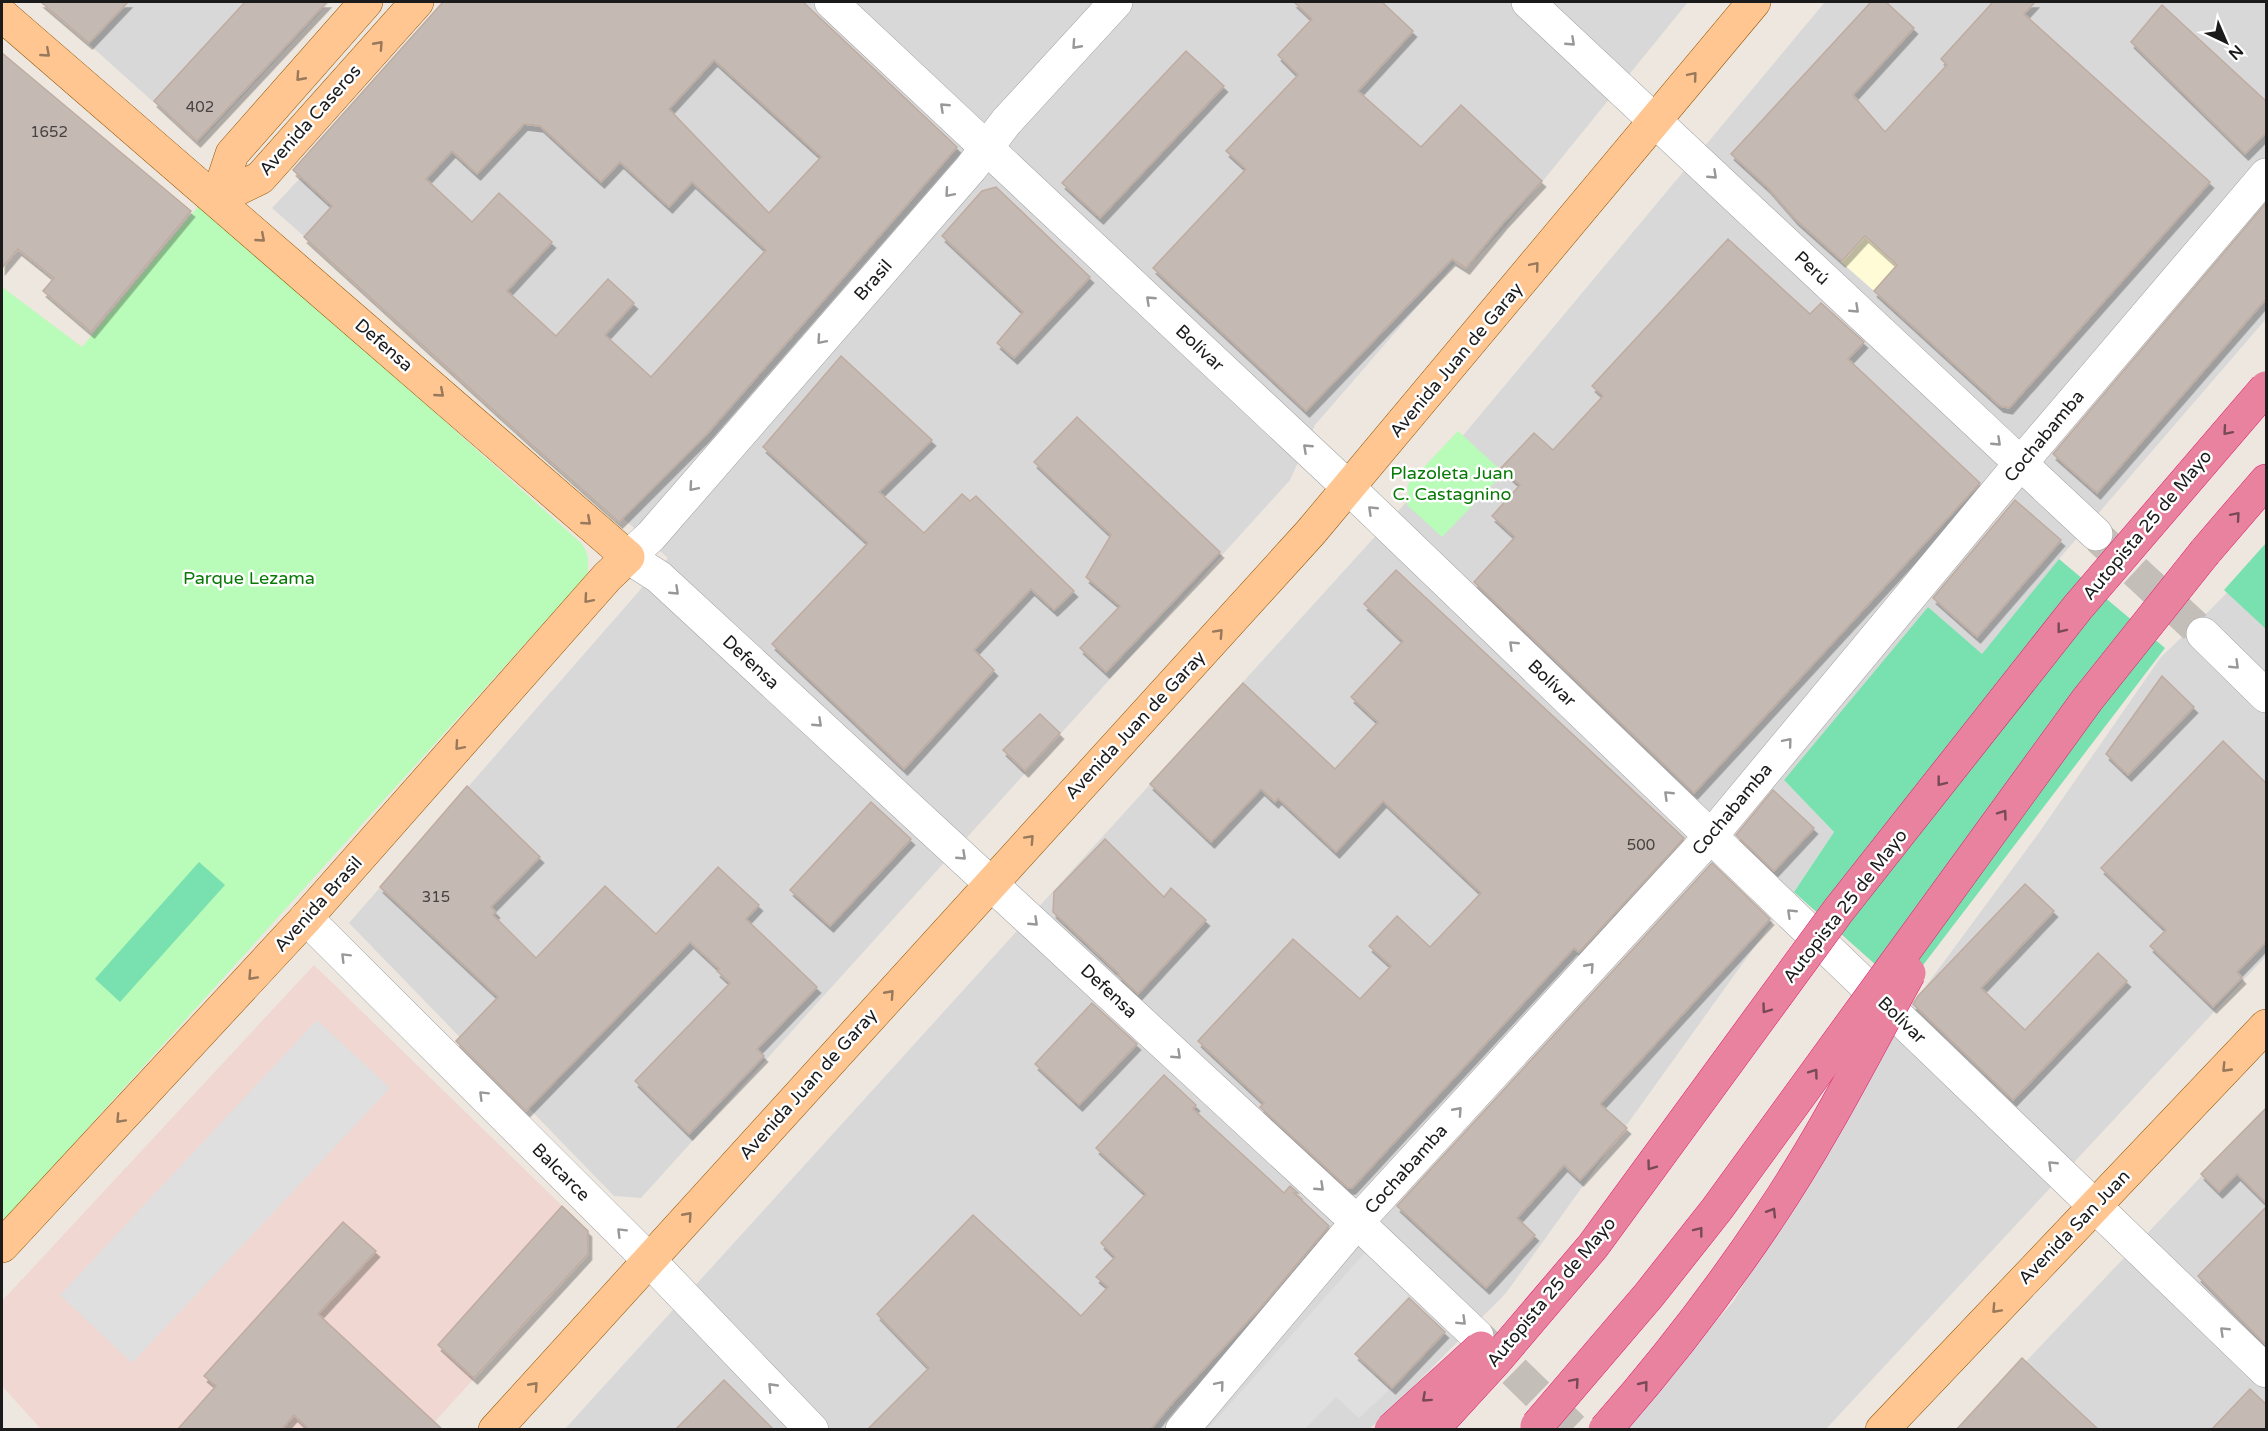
<svg xmlns="http://www.w3.org/2000/svg" width="2268" height="1431" font-family="'Varela Round',sans-serif">
<style>
.residential{fill:#d9d8d8}
.education{fill:#fffbd6}
.military{fill:#f0d7d1}
.park{fill:#b9fbb8}
.pitch{fill:#79e1af}
.parking{fill:#dfdfdf}
.building{fill:#c5b9b3;stroke:#bfaca1;stroke-width:1.5;fill-rule:evenodd;filter:url(#shadow)}
.lines{fill:none;stroke-linecap:round;stroke-linejoin:round}
.minor-tunnel{stroke:#c3beb8;stroke-width:33;stroke-dasharray:33 16;stroke-linecap:butt}
.minor-casing{stroke:#a2a2a2;stroke-width:34}
.major-casing{stroke:#915400;stroke-width:34}
.highway-casing{stroke:#dc1c6f;stroke-width:34}
.minor{stroke:#fff;stroke-width:33}
.major{stroke:#ffc692;stroke-width:33}
.highway{stroke:#e9829f;stroke-width:33}
.highway-bridge-casing{stroke:#dc1c6f;stroke-width:34;stroke-linecap:butt}
.highway-bridge{stroke:#e9829f;stroke-width:33}
.oneway{stroke:#989898}
.oneway2{stroke:#98795c}
.oneway3{stroke:#784956}
.labels{text-anchor:middle;dominant-baseline:central;stroke-width:5;stroke-linejoin:round;paint-order:stroke}
.number-label{font-size:15px;fill:#464241}
.street-label{font-size:18px;fill:#1b1b1b;stroke:#fff}
.park-label{font-size:18px;fill:#087b06;stroke:#fff}
</style>
<defs>
<filter id="shadow"><feDropShadow dx="3.5" dy="6" stdDeviation="0" flood-color="#0004"/></filter>
</defs>
<rect width="100%" height="100%" fill="#ede7df"/>
<!-- residential -->
<g class="residential">
<polygon points="42,2 330,2 199,143"/>
<polygon points="466,2 1688,2 1508,224 1466,270 1457,261 1315,425 1290,480 641,1198 614,1196 349,923 668,558 272,208"/>
<polygon points="1825,2 2266,2 2266,319 2059,559 1982,655 1928,607 1784,780 1834,832 1794,892 1506,1293 1382,1418 1368,1430 564,1430 1420,487"/>
<polygon points="2266,553 2266,956 1826,1429 1619,1430 1733,1302 1912,1005 2038,834 2161,657 2206,614"/>
<polygon points="2266,1108 2266,1429 1962,1429"/>
</g>
<!-- education -->
<polygon class="education" points="1865,236 1897,265 1874,291 1841,262"/>
<!-- military -->
<polygon class="military" points="314,965 588,1231 588,1254 428,1429 41,1429 2,1386 2,1301"/>
<!-- park -->
<g class="park">
<path d="M201 203 581 543C589 553 589 562 587 575L2 1223V287L82 347Z"/>
<polygon points="1458,431 1504,473 1442,537 1407,505 1408,484"/>
</g>
<!-- pitch -->
<g class="pitch">
<polygon points="2266,543 2266,629 2224,590"/>
<polygon points="2059,559 2165,648 1904,990 1794,892 1834,832 1784,780 1928,607 1982,654"/>
<polygon points="199,862 225,885 120,1002 95,979"/>
</g>
<!-- parking -->
<g class="parking">
<polygon points="317,1020 390,1088 132,1363 60,1295"/>
<polygon points="1369,1248 1414,1290 1355,1354 1389,1390 1359,1418 1336,1397 1305,1429 1207,1430"/>
</g>
<!-- building -->
<g class="building">
<polygon points="41,2 128,2 89,43"/>
<polygon points="245,2 327,2 197,141 154,101"/>
<path d="M443 2H803L957 147 706 435 619 522 532 445 304 237 332 206 293 170ZM714 60 821 157 769 213 669 109ZM524 124 540 126 601 182 620 162 669 207 692 182 766 250 651 377 605 335 634 303 608 279 556 336 507 291 552 242 499 193 472 222 426 179 452 151 477 174Z"/>
<polygon points="1294,2 1382,2 1413,31 1358,91 1421,147 1461,105 1542,181 1503,223 1466,268 1452,259 1306,411 1153,268 1246,169 1226,151 1298,75 1278,55 1312,19"/>
<polygon points="1871,2 1886,2 1914,28 1853,95 1885,132 1947,65 1941,59 1993,2 2035,2 2024,14 2210,182 2009,408 2000,406 1874,291 1897,265 1865,236 1842,261 1795,219 1768,188 1731,154"/>
<polygon points="2162,5 2266,101 2266,133 2245,154 2131,42"/>
<polygon points="1186,51 1224,86 1100,218 1062,183"/>
<polygon points="2,53 191,211 91,332 43,291 54,278 18,249 2,268"/>
<polygon points="996,187 1090,277 1014,358 997,343 1023,312 942,236 982,191"/>
<polygon points="2266,203 2266,299 2097,493 2053,454"/>
<polygon points="1728,239 1810,314 1821,303 1864,342 1848,359 1980,483 1694,793 1474,582 1515,537 1492,516 1520,485 1501,468 1534,433 1553,450 1603,396 1592,386"/>
<polygon points="841,356 932,440 879,492 924,533 962,494 970,501 976,496 1074,591 1054,610 1031,589 974,650 994,670 904,769 772,644 868,543 763,447"/>
<polygon points="1077,417 1220,552 1106,672 1080,648 1120,606 1086,577 1111,535 1034,462"/>
<polygon points="2015,500 2061,540 1977,637 1933,598"/>
<polygon points="1396,570 1684,838 1579,952 1574,948 1352,1188 1348,1188 1260,1107 1264,1103 1198,1041 1293,939 1360,999 1391,966 1369,946 1397,916 1430,947 1481,893 1383,801 1336,852 1278,798 1275,802 1261,789 1211,842 1150,784 1243,683 1335,769 1378,722 1351,697 1403,641 1364,604"/>
<polygon points="2162,676 2194,707 2128,775 2106,754"/>
<polygon points="1040,714 1060,733 1025,771 1003,750"/>
<polygon points="2223,741 2266,783 2266,942 2237,972 2242,978 2213,1007 2150,946 2166,930 2101,868"/>
<polygon points="467,786 540,857 491,907 496,912 493,915 536,958 605,886 656,934 718,867 759,905 746,919 817,987 757,1049 764,1056 689,1134 635,1081 730,983 717,971 719,969 690,942 526,1111 456,1041 498,997 380,887"/>
<polygon points="1773,790 1814,828 1774,871 1736,835"/>
<polygon points="871,802 911,839 830,926 790,890"/>
<polygon points="1105,839 1164,897 1171,888 1206,920 1138,994 1118,975 1119,974 1053,912 1054,892"/>
<polygon points="1712,863 1770,919 1600,1104 1627,1128 1580,1180 1564,1165 1517,1218 1535,1235 1486,1288 1397,1206"/>
<polygon points="2025,884 2054,911 1981,988 2025,1030 2098,953 2127,981 2013,1100 1913,1004 1918,996"/>
<polygon points="1092,1003 1137,1044 1079,1105 1035,1064"/>
<polygon points="1164,1075 1196,1105 1193,1109 1268,1178 1284,1193 1290,1186 1298,1193 1294,1193 1329,1226 1261,1307 1174,1401 1150,1430 867,1430 929,1368 877,1314 973,1215 1081,1316 1108,1287 1096,1277 1115,1257 1101,1243 1146,1194 1096,1148"/>
<polygon points="2266,1108 2266,1203 2237,1174 2219,1192 2201,1174"/>
<polygon points="562,1206 588,1231 588,1254 474,1378 438,1345"/>
<polygon points="2266,1207 2266,1345 2198,1276"/>
<polygon points="343,1222 376,1251 318,1314 443,1430 310,1430 294,1415 281,1430 177,1430 216,1386 204,1376"/>
<polygon points="1409,1298 1445,1332 1392,1388 1355,1354"/>
<polygon points="2022,1358 2071,1404 2099,1430 1956,1430"/>
<polygon points="724,1380 774,1430 675,1430"/>
<polygon points="2250,1389 2266,1404 2266,1430 2211,1430"/>
</g>
<g class="lines">
<!-- minor-tunnel -->
<g class="minor-tunnel">
<polyline points="2099,538 2203,634"/>
<polyline points="1479,1337 1574,1430"/>
</g>
<defs>
<g id="minor">
<polyline points="831,2 1349,488 2266,1371"/>
<polyline points="1116,2 1006,122 971,168 651,536 628,557 659,577 1357,1222 1477,1336"/>
<polyline points="1528,2 2096,534"/>
<polyline points="2203,634 2266,696"/>
<polyline points="306,918 649,1260 812,1430"/>
<polyline points="1182,1430 1357,1222 1711,836 2020,464 2266,175"/>
</g>
<g id="major">
<polyline points="2,15 628,557 607,577 306,918 2,1246"/>
<polyline points="217,199 260,178 417,2"/>
<polyline points="217,199 232,154 366,2"/>
<polyline points="495,1430 1311,532 1754,2"/>
<polyline points="1882,1430 2266,1026"/>
</g>
<polyline id="highway" points="2205,552 2266,481"/>
</defs>
<!-- minor casing -->
<use href="#minor" class="minor-casing"/>
<!-- major casing -->
<use href="#major" class="major-casing"/>
<!-- highway casing -->
<use href="#highway" class="highway-casing"/>
<!-- minor -->
<use href="#minor" class="minor"/>
<!-- major -->
<use href="#major" class="major"/>
<!-- highway -->
<use href="#highway" class="highway"/>
<defs>
<g id="highway-bridge">
<polyline points="1537,1426 1649,1295 1717,1209 2087,700 2205,552"/>
<polyline points="1391,1430 1481,1348"/>
<polyline points="1432,1430 1496,1360 1593,1246 1838,911 2078,607 2266,388"/>
<path d="M1605 1430C1664 1363 1719 1292 1769 1217 1821 1140 1864 1055 1909 973"/>
</g>
</defs>
<!-- highway-bridge casing -->
<use href="#highway-bridge" class="highway-bridge-casing"/>
<!-- highway-bridge -->
<use href="#highway-bridge" class="highway-bridge"/>
</g>
<!-- one-way arrows -->
<defs><path id="oneway-chevron" d="M-2-3.5L2.5 0L-2 3.5" fill="none" stroke-width="1.6" stroke-linecap="round" stroke-linejoin="round" transform="scale(1.5)"/></defs>
<g class="oneway">
<use href="#oneway-chevron" transform="translate(1571 42) rotate(43)"/>
<use href="#oneway-chevron" transform="translate(1076 45) rotate(132)"/>
<use href="#oneway-chevron" transform="translate(944 107) rotate(-137)"/>
<use href="#oneway-chevron" transform="translate(1713 175) rotate(43)"/>
<use href="#oneway-chevron" transform="translate(949 193) rotate(131)"/>
<use href="#oneway-chevron" transform="translate(1150 300) rotate(-137)"/>
<use href="#oneway-chevron" transform="translate(1855 309) rotate(43)"/>
<use href="#oneway-chevron" transform="translate(821 340) rotate(131)"/>
<use href="#oneway-chevron" transform="translate(1997 442) rotate(43)"/>
<use href="#oneway-chevron" transform="translate(1307 448) rotate(-137)"/>
<use href="#oneway-chevron" transform="translate(693 487) rotate(131)"/>
<use href="#oneway-chevron" transform="translate(1372 510) rotate(-136)"/>
<use href="#oneway-chevron" transform="translate(675 591) rotate(43)"/>
<use href="#oneway-chevron" transform="translate(1513 645) rotate(-136)"/>
<use href="#oneway-chevron" transform="translate(2235 665) rotate(44)"/>
<use href="#oneway-chevron" transform="translate(818 723) rotate(43)"/>
<use href="#oneway-chevron" transform="translate(1788 742) rotate(-50)"/>
<use href="#oneway-chevron" transform="translate(1668 795) rotate(-136)"/>
<use href="#oneway-chevron" transform="translate(962 856) rotate(43)"/>
<use href="#oneway-chevron" transform="translate(1791 913) rotate(-136)"/>
<use href="#oneway-chevron" transform="translate(1034 922) rotate(43)"/>
<use href="#oneway-chevron" transform="translate(345 957) rotate(-135)"/>
<use href="#oneway-chevron" transform="translate(1590 967) rotate(-48)"/>
<use href="#oneway-chevron" transform="translate(1177 1055) rotate(43)"/>
<use href="#oneway-chevron" transform="translate(483 1095) rotate(-135)"/>
<use href="#oneway-chevron" transform="translate(1458 1111) rotate(-48)"/>
<use href="#oneway-chevron" transform="translate(2052 1165) rotate(-136)"/>
<use href="#oneway-chevron" transform="translate(1320 1187) rotate(43)"/>
<use href="#oneway-chevron" transform="translate(621 1232) rotate(-135)"/>
<use href="#oneway-chevron" transform="translate(1462 1321) rotate(44)"/>
<use href="#oneway-chevron" transform="translate(2224 1331) rotate(-136)"/>
<use href="#oneway-chevron" transform="translate(1220 1385) rotate(-50)"/>
<use href="#oneway-chevron" transform="translate(772 1387) rotate(-134)"/>
</g>
<g class="oneway2">
<use href="#oneway-chevron" transform="translate(379 45) rotate(-48)"/>
<use href="#oneway-chevron" transform="translate(46 53) rotate(41)"/>
<use href="#oneway-chevron" transform="translate(1693 76) rotate(-50)"/>
<use href="#oneway-chevron" transform="translate(300 77) rotate(132)"/>
<use href="#oneway-chevron" transform="translate(261 238) rotate(41)"/>
<use href="#oneway-chevron" transform="translate(1535 266) rotate(-50)"/>
<use href="#oneway-chevron" transform="translate(440 393) rotate(41)"/>
<use href="#oneway-chevron" transform="translate(587 521) rotate(41)"/>
<use href="#oneway-chevron" transform="translate(588 599) rotate(131)"/>
<use href="#oneway-chevron" transform="translate(1219 633) rotate(-47)"/>
<use href="#oneway-chevron" transform="translate(459 746) rotate(131)"/>
<use href="#oneway-chevron" transform="translate(1030 839) rotate(-47)"/>
<use href="#oneway-chevron" transform="translate(252 976) rotate(133)"/>
<use href="#oneway-chevron" transform="translate(890 994) rotate(-48)"/>
<use href="#oneway-chevron" transform="translate(2226 1068) rotate(134)"/>
<use href="#oneway-chevron" transform="translate(120 1119) rotate(133)"/>
<use href="#oneway-chevron" transform="translate(688 1216) rotate(-48)"/>
<use href="#oneway-chevron" transform="translate(1996 1309) rotate(133)"/>
<use href="#oneway-chevron" transform="translate(534 1386) rotate(-48)"/>
</g>
<g class="oneway3">
<use href="#oneway-chevron" transform="translate(2227 431) rotate(131)"/>
<use href="#oneway-chevron" transform="translate(2236 516) rotate(-49)"/>
<use href="#oneway-chevron" transform="translate(2061 629) rotate(128)"/>
<use href="#oneway-chevron" transform="translate(1941 782) rotate(128)"/>
<use href="#oneway-chevron" transform="translate(2003 814) rotate(-54)"/>
<use href="#oneway-chevron" transform="translate(1766 1009) rotate(126)"/>
<use href="#oneway-chevron" transform="translate(1814 1073) rotate(-54)"/>
<use href="#oneway-chevron" transform="translate(1651 1166) rotate(126)"/>
<use href="#oneway-chevron" transform="translate(1772 1212) rotate(-58)"/>
<use href="#oneway-chevron" transform="translate(1699 1231) rotate(-52)"/>
<use href="#oneway-chevron" transform="translate(1575 1382) rotate(-49)"/>
<use href="#oneway-chevron" transform="translate(1644 1385) rotate(-51)"/>
<use href="#oneway-chevron" transform="translate(1426 1398) rotate(138)"/>
</g>
<g class="labels">
<!-- number labels -->
<g class="number-label">
<text x="200" y="107">402</text>
<text x="49" y="132">1652</text>
<text x="1641" y="845">500</text>
<text x="436" y="897">315</text>
</g>
<!-- street labels -->
<g class="street-label">
<text transform="translate(310 120) rotate(-48)">Avenida Caseros</text>
<text transform="translate(1812 268) rotate(43)">Perú</text>
<text transform="translate(873 280) rotate(-49)">Brasil</text>
<text transform="translate(384 345) rotate(41)">Defensa</text>
<text transform="translate(1200 348) rotate(43)">Bolívar</text>
<text transform="translate(1456 360) rotate(-50)">Avenida Juan de Garay</text>
<text transform="translate(2044 436) rotate(-50)">Cochabamba</text>
<text transform="translate(2147 525) rotate(-50)">Autopista 25 de Mayo</text>
<text transform="translate(751 662) rotate(43)">Defensa</text>
<text transform="translate(1552 683) rotate(44)">Bolívar</text>
<text transform="translate(1135 725) rotate(-47)">Avenida Juan de Garay</text>
<text transform="translate(1732 809) rotate(-50)">Cochabamba</text>
<text transform="translate(318 904) rotate(-48)">Avenida Brasil</text>
<text transform="translate(1845 906) rotate(-52)">Autopista 25 de Mayo</text>
<text transform="translate(1109 991) rotate(43)">Defensa</text>
<text transform="translate(1902 1020) rotate(44)">Bolívar</text>
<text transform="translate(808 1084) rotate(-48)">Avenida Juan de Garay</text>
<text transform="translate(1406 1169) rotate(-48)">Cochabamba</text>
<text transform="translate(561 1172) rotate(45)">Balcarce</text>
<text transform="translate(2074 1227) rotate(-46)">Avenida San Juan</text>
<text transform="translate(1551 1292) rotate(-50)">Autopista 25 de Mayo</text>
</g>
<!-- park labels -->
<g class="park-label">
<text x="1452" y="473">Plazoleta Juan<tspan x="1452" dy="21">C. Castagnino</tspan></text>
<text x="249" y="578">Parque Lezama</text>
</g>
</g>
<!-- border -->
<rect width="2268" height="1431" fill="none" stroke="#1b1b1b" stroke-width="6"/>
<!-- north arrow -->
<g transform="translate(2226 42) rotate(136)" stroke="#ffffff" stroke-width="4.5" paint-order="stroke">
<path d="M0-4.5L10 22L0 15L-10 22Z" fill="#1b1b1b"/>
<text y="-9" font-size="16" font-weight="bold" text-anchor="middle" fill="#1b1b1b">N</text>
</g>
</svg>
